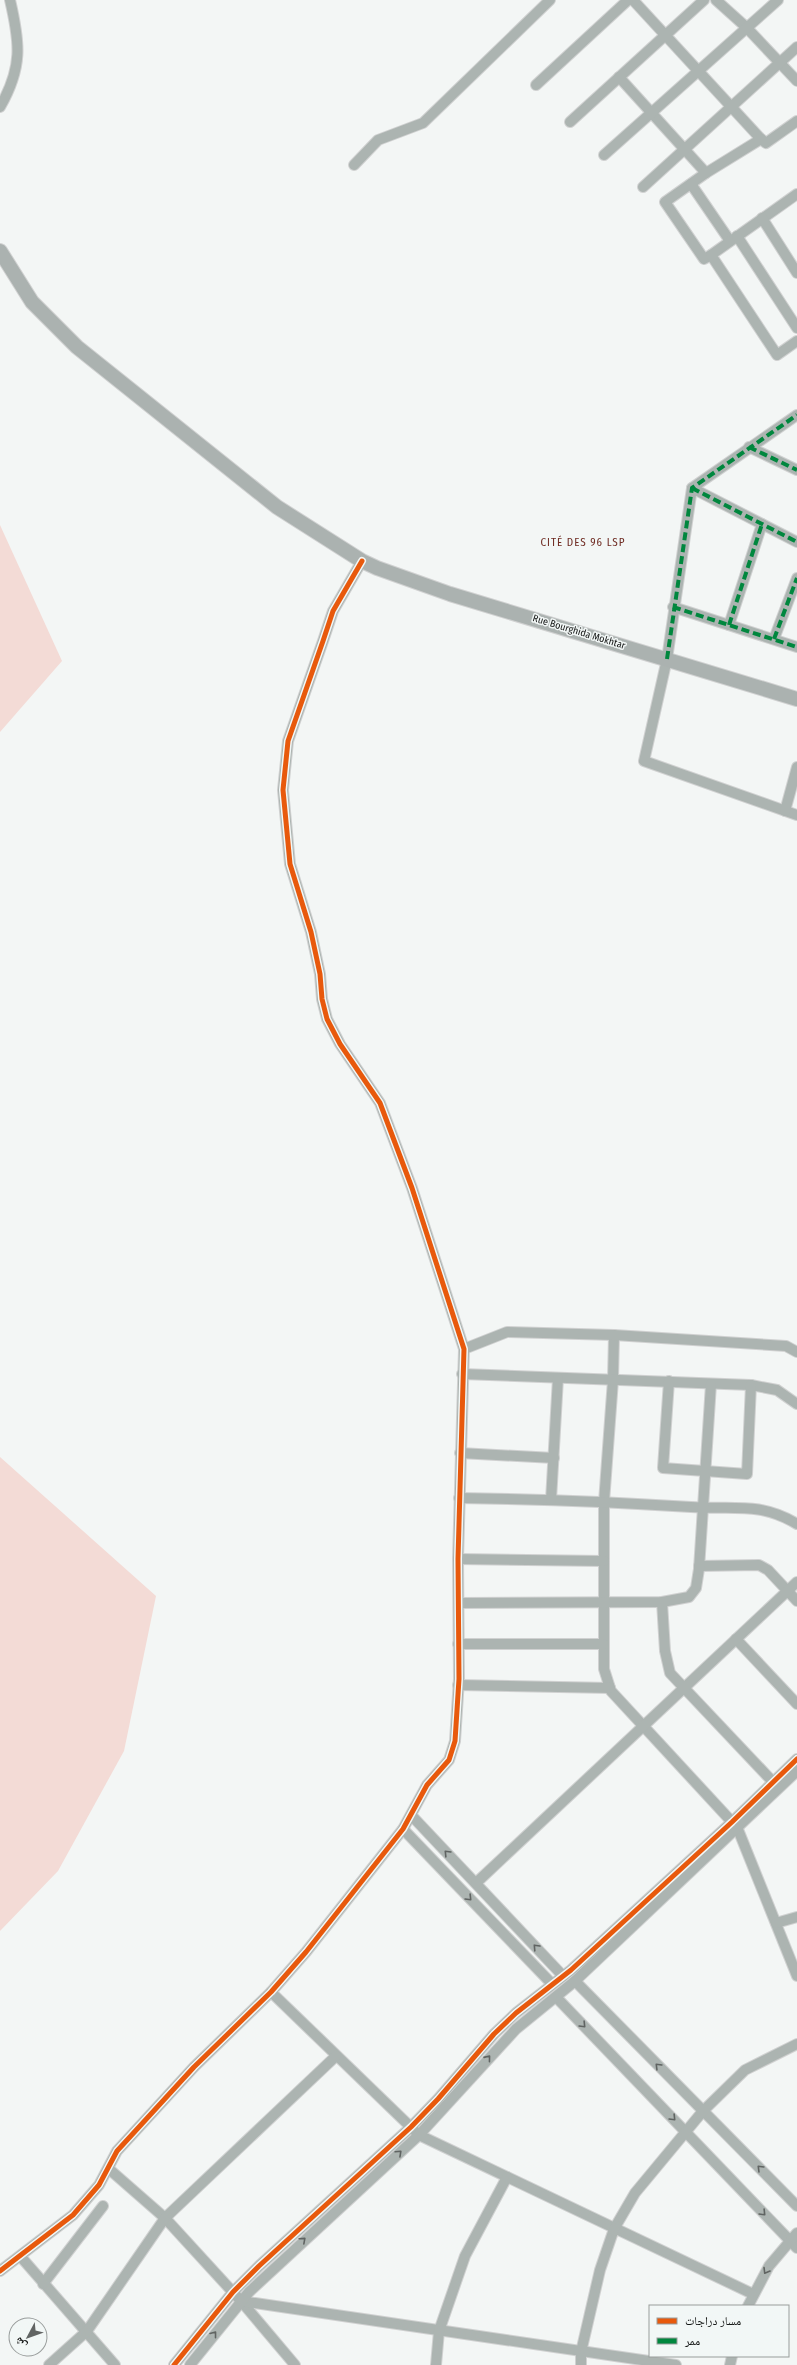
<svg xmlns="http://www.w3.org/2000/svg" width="797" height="2365" font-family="'Fira Sans Condensed','Noto Naskh Arabic',sans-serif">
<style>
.green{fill:#f3dbd6}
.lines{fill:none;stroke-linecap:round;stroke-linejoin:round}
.street-casing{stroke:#d0d1d1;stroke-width:12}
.secondary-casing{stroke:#d0d1d1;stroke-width:16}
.street{stroke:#acb4b1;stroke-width:10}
.secondary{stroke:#abb2b0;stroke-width:14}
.quiet{stroke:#00873e;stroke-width:4;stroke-dasharray:8 4;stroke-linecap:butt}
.cycleway-casing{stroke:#f2f7f6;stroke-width:8}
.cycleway{stroke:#e8590c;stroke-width:5}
.oneway{stroke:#606462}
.labels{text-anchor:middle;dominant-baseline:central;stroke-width:3;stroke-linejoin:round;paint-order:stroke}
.street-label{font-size:10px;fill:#131514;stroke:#f2f7f6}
.neighbourhood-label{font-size:11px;letter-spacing:1px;fill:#702b22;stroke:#f2f7f6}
</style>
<rect width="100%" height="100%" fill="#f3f6f5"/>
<!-- green -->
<g class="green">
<polygon points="0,525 62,661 0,732"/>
<polygon points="0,1457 156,1596 124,1751 58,1871 0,1931"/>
</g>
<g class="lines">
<defs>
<g id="street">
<polyline points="633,0 761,139"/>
<polyline points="716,0 746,27 797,81"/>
<polyline points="619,77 706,173 761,139 766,143 797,121"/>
<polyline points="536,85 628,0"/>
<path d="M0 107C23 67 20 43 10 0"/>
<polyline points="570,122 704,0"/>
<polyline points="604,155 778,0"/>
<polyline points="354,165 378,140 423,123 550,0"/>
<polyline points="706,173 665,202 704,259 711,255"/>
<polyline points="691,184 730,241"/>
<polyline points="643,187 797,47"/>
<polyline points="797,194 711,255 777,355 797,341"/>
<polyline points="762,218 797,273"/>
<polyline points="737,236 797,328"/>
<polyline points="797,415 692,488 667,659 644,761 797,815"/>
<polyline points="749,447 797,470"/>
<polyline points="692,488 797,542"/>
<polyline points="673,607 797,647"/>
<polyline points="729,625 762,524"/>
<polyline points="774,639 797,578"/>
<polyline points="785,811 797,767"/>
<polyline points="614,1335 613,1380 604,1502 604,1669 611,1691 732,1822"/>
<polyline points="464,1349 507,1332 614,1335 786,1346 797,1352"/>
<polyline points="462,1374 751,1385 777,1390 797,1404"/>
<polyline points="669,1381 663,1468 747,1474 751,1385"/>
<polyline points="460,1453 554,1458"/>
<path d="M459 1498C537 1499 613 1502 691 1507 731 1510 759 1501 797 1524"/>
<polyline points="551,1500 558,1378"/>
<polyline points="458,1559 604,1561"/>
<polyline points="699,1566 759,1565 768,1570 797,1601"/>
<polyline points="662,1602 665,1651 670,1673 773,1782"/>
<polyline points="459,1603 662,1602 689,1597 696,1588 699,1569 711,1384"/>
<polyline points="736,1639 797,1704"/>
<polyline points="458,1644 603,1644"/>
<polyline points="458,1685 610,1688"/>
<polyline points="412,1816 563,1976"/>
<polyline points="737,1827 797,1976"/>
<polyline points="403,1829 552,1984"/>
<polyline points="476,1883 797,1582"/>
<polyline points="776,1923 797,1917"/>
<polyline points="575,1981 797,2206"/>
<polyline points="271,1992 419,2135 753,2294"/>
<polyline points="556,1997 797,2248"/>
<polyline points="109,2169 165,2218 241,2301 295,2365"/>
<polyline points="21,2257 115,2365"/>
<polyline points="0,2271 73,2215 99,2185 117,2151 194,2067 271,1992 306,1952 403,1829 427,1785 449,1760 455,1741 459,1679 458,1559 464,1349 412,1188 380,1103 340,1044 327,1019 322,999 320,974 311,932 290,864 283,790 288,741 323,641 333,611 362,561"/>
<polyline points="43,2284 103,2206"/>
<polyline points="241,2301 676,2365"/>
<polyline points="748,2306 769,2266 797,2233"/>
<polyline points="49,2365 87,2331 165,2218 336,2056"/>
<polyline points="174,2365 233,2292 259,2266 411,2127 438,2099 494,2034 516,2013 571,1970 732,1822 797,1759"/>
<polyline points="190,2365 249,2292 419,2135 516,2029 575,1981 797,1771"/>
<polyline points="436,2365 439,2331 465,2256 507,2177"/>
<polyline points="581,2365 581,2352 600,2270 614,2229 635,2193 703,2111 745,2070 797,2044"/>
<polyline points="730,2365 732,2356"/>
</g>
<polyline id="secondary" points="0,251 32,302 77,347 277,507 362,561 377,568 450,594 797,699"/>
</defs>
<!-- street casing -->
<use href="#street" class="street-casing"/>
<!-- secondary casing -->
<use href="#secondary" class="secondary-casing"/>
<!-- street -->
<use href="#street" class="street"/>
<!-- secondary -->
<use href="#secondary" class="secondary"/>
<!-- quiet -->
<g class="quiet">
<polyline points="749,447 797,470"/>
<polyline points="692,488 797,542"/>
<polyline points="673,607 797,647"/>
<polyline points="729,625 762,524"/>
<polyline points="774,639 797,578"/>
<polyline points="667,659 692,488 797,415"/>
</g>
<defs>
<g id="cycleway">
<polyline points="0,2271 73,2215 99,2185 117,2151 194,2067 271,1992 306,1952 403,1829 427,1785 449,1760 455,1741 459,1679 458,1559 464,1349 412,1188 380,1103 340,1044 327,1019 322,999 320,974 311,932 290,864 283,790 288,741 323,641 333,611 362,561"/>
<polyline points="174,2365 233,2292 259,2266 411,2127 438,2099 494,2034 516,2013 571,1970 732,1822 797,1759"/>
</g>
</defs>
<!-- cycleway casing -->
<use href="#cycleway" class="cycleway-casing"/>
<!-- cycleway -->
<use href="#cycleway" class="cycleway"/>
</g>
<!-- one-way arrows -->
<defs><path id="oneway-chevron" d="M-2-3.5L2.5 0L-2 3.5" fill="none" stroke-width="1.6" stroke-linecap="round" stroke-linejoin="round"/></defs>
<g class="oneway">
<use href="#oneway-chevron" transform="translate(447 1853) rotate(-134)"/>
<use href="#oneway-chevron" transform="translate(469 1898) rotate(46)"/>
<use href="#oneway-chevron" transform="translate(536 1947) rotate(-133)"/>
<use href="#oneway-chevron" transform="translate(583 2025) rotate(46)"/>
<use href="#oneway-chevron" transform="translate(488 2058) rotate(-51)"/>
<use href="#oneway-chevron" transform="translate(658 2066) rotate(-135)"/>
<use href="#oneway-chevron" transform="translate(673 2118) rotate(46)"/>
<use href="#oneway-chevron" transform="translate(399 2153) rotate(-43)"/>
<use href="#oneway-chevron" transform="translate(760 2168) rotate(-135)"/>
<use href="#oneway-chevron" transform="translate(763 2213) rotate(46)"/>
<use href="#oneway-chevron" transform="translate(303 2240) rotate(-42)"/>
<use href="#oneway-chevron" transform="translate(766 2271) rotate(121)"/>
<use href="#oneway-chevron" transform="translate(214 2334) rotate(-52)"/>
</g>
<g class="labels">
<!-- street labels -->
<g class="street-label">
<text transform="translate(579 632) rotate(17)">Rue Bourghida Mokhtar</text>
</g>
<!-- neighbourhood labels -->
<g class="neighbourhood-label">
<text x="583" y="542">CITÉ DES 96 LSP</text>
</g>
</g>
<!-- legend -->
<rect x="649" y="2305" width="140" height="52" fill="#f2f7f6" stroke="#999d9c"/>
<rect x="657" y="2318" width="20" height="6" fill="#e8590c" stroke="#999d9c"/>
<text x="685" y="2325" font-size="12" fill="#131514">مسار دراجات</text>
<rect x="657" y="2338" width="20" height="6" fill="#00873e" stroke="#999d9c"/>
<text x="685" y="2345" font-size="12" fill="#131514">ممر</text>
<!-- north arrow -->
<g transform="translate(28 2337) rotate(229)"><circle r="19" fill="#f2f7f6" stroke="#999d9c"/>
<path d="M0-3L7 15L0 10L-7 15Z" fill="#616463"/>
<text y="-6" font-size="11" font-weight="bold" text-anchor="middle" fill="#131514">ش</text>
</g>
</svg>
